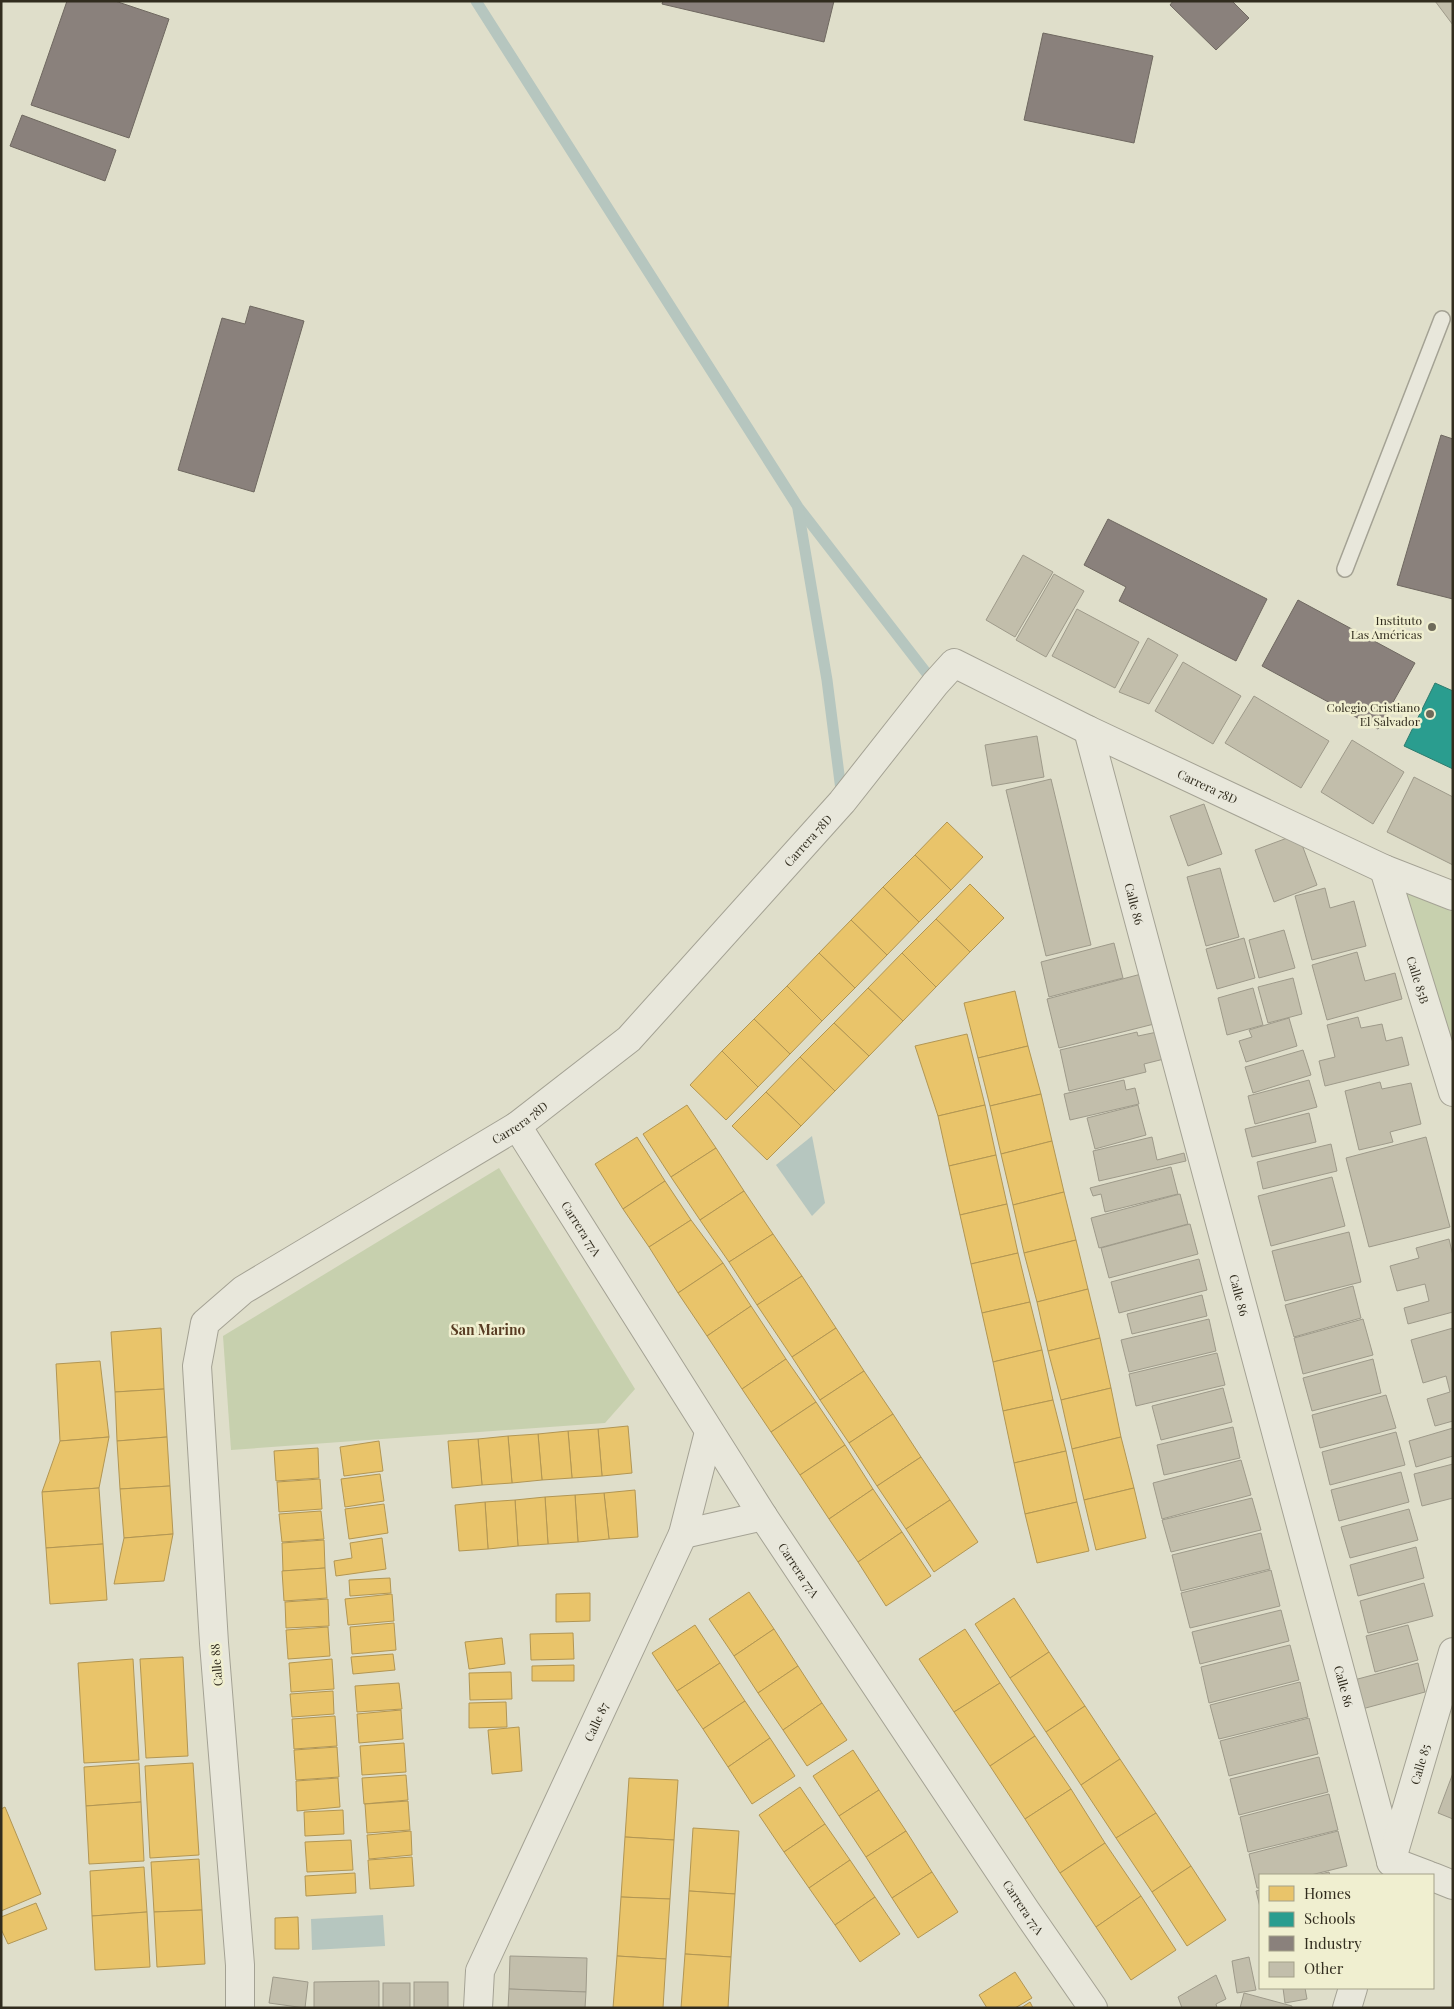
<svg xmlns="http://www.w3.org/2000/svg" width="1454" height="2009" font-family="'Playfair Display',serif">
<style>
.green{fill:#c7d0ae}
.water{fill:#b6c6bf}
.homes{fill:#e9c46a;stroke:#b29653}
.schools{fill:#2a9d8f;stroke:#2c7b6d}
.industry{fill:#8a817c;stroke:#6f6860}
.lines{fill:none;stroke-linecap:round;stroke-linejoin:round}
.stream{stroke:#b6c6bf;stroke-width:11}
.building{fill:#c2beab;stroke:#9e9a8a}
.service-casing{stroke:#a4a294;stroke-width:18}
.minor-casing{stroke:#a4a294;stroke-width:30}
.service{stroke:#e8e7db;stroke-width:15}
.minor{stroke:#e8e7db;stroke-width:28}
.poi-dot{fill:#6e6a5a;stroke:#f0efd0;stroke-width:2}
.labels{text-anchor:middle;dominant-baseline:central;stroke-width:5;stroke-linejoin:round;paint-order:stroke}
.poi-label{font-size:12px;fill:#312c1e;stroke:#f0efd0;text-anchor:end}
.street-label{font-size:12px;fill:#312c1e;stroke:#f0efd0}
.neighbourhood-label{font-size:14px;font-weight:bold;fill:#583c23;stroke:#f0efd0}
</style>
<rect width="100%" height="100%" fill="#dfdeca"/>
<!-- green -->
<g class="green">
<polygon points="1405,892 1453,912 1453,1063"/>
<polygon points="499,1168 635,1389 605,1423 231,1450 223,1336"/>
</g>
<!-- water -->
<g class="water">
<polygon points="812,1136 825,1203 812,1216 776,1165"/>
<polygon points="383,1915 385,1946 312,1950 311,1919"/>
</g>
<!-- homes -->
<g class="homes">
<polygon points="947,822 983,857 951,890 915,855"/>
<polygon points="915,855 951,890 919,922 883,887"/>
<polygon points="970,884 1004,918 970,952 936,919"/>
<polygon points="883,887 919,922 887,955 851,920"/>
<polygon points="936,919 970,952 936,987 902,953"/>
<polygon points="851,920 887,955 855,988 819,953"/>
<polygon points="819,953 855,988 822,1021 787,986"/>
<polygon points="902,953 936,987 903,1021 868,988"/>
<polygon points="787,986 822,1021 790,1054 754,1019"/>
<polygon points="868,988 903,1021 869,1056 834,1023"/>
<polygon points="1015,991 1028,1046 978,1058 964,1003"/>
<polygon points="754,1019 790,1054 758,1087 722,1051"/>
<polygon points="834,1023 869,1056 835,1091 800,1057"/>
<polygon points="967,1034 985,1105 938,1116 915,1046"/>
<polygon points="1028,1046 1041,1094 990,1106 978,1058"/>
<polygon points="722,1051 758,1087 726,1120 690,1085"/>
<polygon points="800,1057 835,1091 801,1126 766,1092"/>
<polygon points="766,1092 801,1126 767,1160 732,1126"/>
<polygon points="1041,1094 1052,1141 1001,1154 990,1106"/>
<polygon points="687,1105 716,1148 671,1177 643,1134"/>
<polygon points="985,1105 996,1155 949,1166 938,1116"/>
<polygon points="637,1137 665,1181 623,1209 595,1164"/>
<polygon points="1052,1141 1064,1192 1013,1205 1001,1154"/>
<polygon points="716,1148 744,1191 700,1220 671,1177"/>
<polygon points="996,1155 1007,1204 960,1215 949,1166"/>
<polygon points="665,1181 691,1220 649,1247 623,1209"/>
<polygon points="744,1191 773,1234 729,1262 700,1220"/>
<polygon points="1064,1192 1076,1240 1024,1253 1013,1205"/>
<polygon points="1007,1204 1018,1253 971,1264 960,1215"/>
<polygon points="691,1220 723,1263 678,1293 649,1247"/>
<polygon points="773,1234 802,1276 757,1305 729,1262"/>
<polygon points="1076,1240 1088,1289 1037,1302 1024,1253"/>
<polygon points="1018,1253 1030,1302 982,1313 971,1264"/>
<polygon points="723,1263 751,1306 707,1336 678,1293"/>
<polygon points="802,1276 836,1328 792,1357 757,1305"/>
<polygon points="1088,1289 1100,1338 1048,1351 1037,1302"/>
<polygon points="1030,1302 1042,1350 993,1362 982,1313"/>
<polygon points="751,1306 786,1359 742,1389 707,1336"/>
<polygon points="161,1328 164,1389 115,1392 111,1332"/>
<polygon points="836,1328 864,1371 820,1400 792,1357"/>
<polygon points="1100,1338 1111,1388 1061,1400 1048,1351"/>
<polygon points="1042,1350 1053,1400 1003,1411 993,1362"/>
<polygon points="786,1359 816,1402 771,1432 742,1389"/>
<polygon points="100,1361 109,1437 60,1441 56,1364"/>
<polygon points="864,1371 893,1414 849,1443 820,1400"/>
<polygon points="1111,1388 1121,1437 1072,1449 1061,1400"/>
<polygon points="164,1389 167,1437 117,1441 115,1392"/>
<polygon points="1053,1400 1066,1451 1014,1463 1003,1411"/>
<polygon points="816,1402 845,1445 800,1475 771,1432"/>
<polygon points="893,1414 921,1457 877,1486 849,1443"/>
<polygon points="628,1426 632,1473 602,1476 598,1429"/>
<polygon points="598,1429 602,1476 572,1478 568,1431"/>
<polygon points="568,1431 572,1478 542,1480 538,1434"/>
<polygon points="538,1434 542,1480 512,1483 508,1436"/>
<polygon points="508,1436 512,1483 482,1485 478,1439"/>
<polygon points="109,1437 99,1488 42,1492 60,1441"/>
<polygon points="167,1437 170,1486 120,1489 117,1441"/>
<polygon points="1121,1437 1134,1488 1084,1500 1072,1449"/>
<polygon points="478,1439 482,1485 452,1488 448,1441"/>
<polygon points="379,1441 383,1471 344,1476 340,1447"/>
<polygon points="845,1445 873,1489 829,1519 800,1475"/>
<polygon points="318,1448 319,1478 276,1481 274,1451"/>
<polygon points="1066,1451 1077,1502 1025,1514 1014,1463"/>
<polygon points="921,1457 950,1500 906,1529 877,1486"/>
<polygon points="380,1474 384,1501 345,1507 341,1479"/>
<polygon points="320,1479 322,1509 279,1512 277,1482"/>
<polygon points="170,1486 173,1534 124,1538 120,1489"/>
<polygon points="99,1488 103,1544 46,1548 42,1492"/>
<polygon points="1134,1488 1146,1538 1096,1550 1084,1500"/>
<polygon points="873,1489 902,1532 858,1562 829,1519"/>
<polygon points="635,1490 638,1537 609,1539 604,1493"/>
<polygon points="604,1493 609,1539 578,1542 575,1495"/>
<polygon points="575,1495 578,1542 548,1544 545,1497"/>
<polygon points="545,1497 548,1544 518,1546 515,1500"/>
<polygon points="515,1500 518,1546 488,1549 485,1502"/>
<polygon points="950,1500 978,1542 934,1572 906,1529"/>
<polygon points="485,1502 488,1549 459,1551 455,1505"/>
<polygon points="1077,1502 1089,1551 1037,1563 1025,1514"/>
<polygon points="384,1504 388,1533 349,1539 345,1509"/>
<polygon points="321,1511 324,1539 282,1542 279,1514"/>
<polygon points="902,1532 931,1576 886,1606 858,1562"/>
<polygon points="173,1534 164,1581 114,1584 124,1538"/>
<polygon points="382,1538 386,1569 336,1576 334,1561 352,1558 350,1543"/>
<polygon points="324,1540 325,1568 283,1571 282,1543"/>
<polygon points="103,1544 107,1600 50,1604 46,1548"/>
<polygon points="325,1568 327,1598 284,1601 282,1571"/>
<polygon points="390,1578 391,1593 350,1596 349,1580"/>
<polygon points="749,1592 774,1629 734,1656 709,1619"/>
<polygon points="590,1593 590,1621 556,1622 556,1594"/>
<polygon points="392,1594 394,1621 348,1625 345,1599"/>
<polygon points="1014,1598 1049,1652 1010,1678 975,1624"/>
<polygon points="328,1599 329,1626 286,1628 285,1602"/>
<polygon points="394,1623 396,1650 352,1654 350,1627"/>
<polygon points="695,1625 720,1663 677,1691 652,1653"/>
<polygon points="328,1627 330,1656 288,1659 286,1630"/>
<polygon points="774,1629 798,1666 758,1693 734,1656"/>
<polygon points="965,1629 1000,1683 954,1712 919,1659"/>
<polygon points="573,1633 574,1659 531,1660 530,1634"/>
<polygon points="502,1638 505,1664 469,1669 465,1642"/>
<polygon points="1049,1652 1085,1706 1046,1732 1010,1678"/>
<polygon points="393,1654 395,1670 353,1674 351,1657"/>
<polygon points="183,1657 188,1756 146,1758 140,1659"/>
<polygon points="133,1659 139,1760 84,1763 78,1663"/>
<polygon points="332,1659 334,1689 291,1692 289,1663"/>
<polygon points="720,1663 745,1701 703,1729 677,1691"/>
<polygon points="574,1665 574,1681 532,1681 532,1666"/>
<polygon points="798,1666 822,1703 783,1730 758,1693"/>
<polygon points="511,1672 512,1699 470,1700 469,1673"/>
<polygon points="399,1683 402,1709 357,1712 355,1686"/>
<polygon points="1000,1683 1035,1736 990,1766 954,1712"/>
<polygon points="333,1691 334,1714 292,1717 290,1694"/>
<polygon points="745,1701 770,1738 728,1767 703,1729"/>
<polygon points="506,1702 507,1727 469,1728 469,1703"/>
<polygon points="822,1703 847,1740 807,1766 783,1730"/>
<polygon points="1085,1706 1120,1759 1081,1785 1046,1732"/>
<polygon points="401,1710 403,1739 359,1743 357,1714"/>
<polygon points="335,1716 337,1746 294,1749 292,1719"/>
<polygon points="519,1727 522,1771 492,1774 488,1730"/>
<polygon points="1035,1736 1071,1789 1025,1819 990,1766"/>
<polygon points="770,1738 795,1776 752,1804 728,1767"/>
<polygon points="404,1743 406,1772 362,1775 360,1746"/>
<polygon points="337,1747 339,1777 296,1780 294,1750"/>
<polygon points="853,1750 879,1790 839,1816 813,1776"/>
<polygon points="1120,1759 1156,1813 1116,1838 1081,1785"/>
<polygon points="139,1763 141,1802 86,1806 84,1767"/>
<polygon points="193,1763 199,1855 150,1858 145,1766"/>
<polygon points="406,1775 408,1800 364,1804 362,1778"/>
<polygon points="338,1778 340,1807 297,1811 296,1781"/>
<polygon points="629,1778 678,1780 674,1840 625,1837"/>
<polygon points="800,1787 825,1824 784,1852 759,1815"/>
<polygon points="1071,1789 1105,1843 1060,1873 1025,1819"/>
<polygon points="879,1790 906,1831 866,1857 839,1816"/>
<polygon points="408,1801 410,1830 367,1833 365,1804"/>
<polygon points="141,1802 144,1861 89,1864 86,1806"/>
<polygon points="5,1807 41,1894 1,1911 1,1809"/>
<polygon points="343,1810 344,1834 305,1836 304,1812"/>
<polygon points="1156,1813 1191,1866 1152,1892 1116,1838"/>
<polygon points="825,1824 850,1860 809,1888 784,1852"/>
<polygon points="693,1828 739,1831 735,1894 689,1891"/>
<polygon points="411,1831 412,1855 369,1859 367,1835"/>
<polygon points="906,1831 932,1872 892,1898 866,1857"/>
<polygon points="625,1837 674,1840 670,1899 621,1897"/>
<polygon points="351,1840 353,1870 307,1872 305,1842"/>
<polygon points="1105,1843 1141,1896 1096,1927 1060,1873"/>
<polygon points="412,1857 414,1886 370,1889 368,1860"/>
<polygon points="199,1859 202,1910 154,1912 151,1862"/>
<polygon points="850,1860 875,1897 835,1925 809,1888"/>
<polygon points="1191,1866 1226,1920 1187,1946 1152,1892"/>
<polygon points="144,1867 147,1912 92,1916 90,1871"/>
<polygon points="932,1872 958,1912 918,1938 892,1898"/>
<polygon points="355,1873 356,1893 306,1896 305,1876"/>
<polygon points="689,1891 735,1894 731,1957 685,1954"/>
<polygon points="1141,1896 1176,1950 1131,1980 1096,1927"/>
<polygon points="621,1897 670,1899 666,1959 617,1956"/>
<polygon points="875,1897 900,1934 860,1962 835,1925"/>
<polygon points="36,1903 47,1929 8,1944 1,1929 1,1917"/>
<polygon points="202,1910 205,1964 157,1967 154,1912"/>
<polygon points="147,1912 150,1967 95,1970 92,1916"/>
<polygon points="298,1917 299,1949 275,1949 275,1918"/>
<polygon points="685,1954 731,1957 728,2008 681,2008"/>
<polygon points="617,1956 666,1959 663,2008 613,2008"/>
<polygon points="1015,1972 1032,1998 1015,2008 987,2008 979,1995"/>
<polygon points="1030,2002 1033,2008 1021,2008"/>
</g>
<!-- schools -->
<polygon class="schools" points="1435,683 1453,691 1453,769 1404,746"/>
<!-- industry -->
<g class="industry">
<polygon points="67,1 115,1 169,19 129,138 31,105"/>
<polygon points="663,1 834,1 824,42 662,4"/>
<polygon points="1173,1 1232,1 1249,18 1216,50 1170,5"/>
<polygon points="1043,33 1153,56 1134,143 1024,120"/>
<polygon points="22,115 116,150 105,181 10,146"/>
<polygon points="250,306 304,321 254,492 178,470 222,318 245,324"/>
<polygon points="1441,435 1453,439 1453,599 1397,585"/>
<polygon points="1108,519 1267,599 1236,661 1119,601 1126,587 1084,565"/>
<polygon points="1298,600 1415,663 1378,729 1262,666"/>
</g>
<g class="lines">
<!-- stream -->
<g class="stream">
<polyline points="476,1 798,507 935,684"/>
<polyline points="798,509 827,680 842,798"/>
</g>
</g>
<!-- building -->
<g class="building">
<polygon points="1435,1 1453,1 1453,25"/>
<polygon points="1023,555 1053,572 1015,637 986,620"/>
<polygon points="1054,574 1084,591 1046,657 1016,640"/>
<polygon points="1077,609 1139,642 1115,688 1052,656"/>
<polygon points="1148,638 1178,655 1149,704 1119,692"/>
<polygon points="1183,662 1241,696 1213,744 1155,711"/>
<polygon points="1254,696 1329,741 1301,788 1225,743"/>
<polygon points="1037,736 1044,777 992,786 985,745"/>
<polygon points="1352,740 1404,772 1373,824 1321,792"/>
<polygon points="1414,777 1453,797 1453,865 1387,832"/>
<polygon points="1051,779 1091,945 1046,956 1006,790"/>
<polygon points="1204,804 1222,854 1188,866 1170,816"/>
<polygon points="1298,834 1317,885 1274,902 1255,850"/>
<polygon points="1220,868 1239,937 1206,946 1187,877"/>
<polygon points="1325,888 1330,908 1354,901 1366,946 1312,960 1295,896"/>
<polygon points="1284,930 1295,968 1259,978 1249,940"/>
<polygon points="1244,938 1255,978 1217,989 1206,949"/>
<polygon points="1114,943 1123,978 1049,997 1041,962"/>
<polygon points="1357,952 1365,981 1395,973 1402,999 1327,1020 1312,965"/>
<polygon points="1145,973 1158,1023 1059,1048 1047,999"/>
<polygon points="1293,978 1302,1014 1268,1023 1258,987"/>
<polygon points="1253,988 1263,1025 1227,1035 1218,998"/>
<polygon points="1358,1017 1361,1028 1382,1024 1386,1041 1402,1037 1409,1065 1325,1086 1319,1061 1335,1057 1327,1025"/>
<polygon points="1289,1018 1297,1046 1246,1062 1239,1041 1252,1037 1249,1030"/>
<polygon points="1162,1031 1168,1058 1144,1064 1146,1072 1069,1091 1060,1050 1137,1032 1138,1036"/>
<polygon points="1303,1050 1311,1075 1253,1093 1245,1067"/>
<polygon points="1124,1080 1126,1090 1135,1088 1139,1104 1070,1120 1064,1094"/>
<polygon points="1309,1080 1317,1107 1255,1124 1248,1096"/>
<polygon points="1380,1082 1382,1089 1411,1083 1421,1124 1390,1132 1393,1142 1359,1150 1345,1091"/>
<polygon points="1138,1105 1146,1135 1095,1149 1087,1118"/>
<polygon points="1309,1113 1316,1142 1252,1157 1245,1129"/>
<polygon points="1152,1137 1157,1160 1184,1153 1186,1161 1099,1181 1093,1151"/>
<polygon points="1426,1137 1450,1227 1369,1247 1346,1158"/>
<polygon points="1331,1144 1337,1171 1263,1189 1257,1162"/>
<polygon points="1171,1167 1178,1194 1105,1212 1101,1194 1093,1196 1090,1188"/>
<polygon points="1332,1177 1345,1226 1271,1246 1258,1196"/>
<polygon points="1180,1194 1188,1224 1099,1248 1091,1218"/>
<polygon points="1190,1224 1198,1254 1109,1278 1101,1248"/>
<polygon points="1349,1232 1361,1282 1285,1301 1272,1251"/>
<polygon points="1449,1239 1453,1256 1453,1312 1408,1324 1404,1308 1429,1301 1425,1284 1397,1291 1390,1266 1419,1258 1416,1248"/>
<polygon points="1199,1259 1207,1290 1119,1313 1111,1282"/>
<polygon points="1353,1286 1361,1318 1294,1337 1285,1305"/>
<polygon points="1202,1295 1207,1316 1132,1334 1127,1314"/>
<polygon points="1209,1319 1216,1351 1129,1372 1121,1340"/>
<polygon points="1363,1319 1373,1355 1303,1374 1294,1338"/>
<polygon points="1453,1328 1453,1421 1435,1426 1427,1399 1450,1392 1446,1376 1423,1383 1411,1340"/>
<polygon points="1217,1353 1225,1385 1136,1406 1129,1374"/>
<polygon points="1373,1359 1381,1393 1312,1411 1303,1378"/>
<polygon points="1223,1388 1232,1422 1161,1440 1152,1406"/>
<polygon points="1386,1395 1396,1428 1320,1448 1312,1415"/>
<polygon points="1233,1427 1240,1458 1164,1475 1157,1445"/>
<polygon points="1453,1428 1453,1456 1416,1467 1409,1441"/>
<polygon points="1396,1432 1405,1465 1330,1485 1322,1452"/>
<polygon points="1241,1460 1251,1495 1162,1519 1153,1483"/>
<polygon points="1453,1464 1453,1498 1422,1506 1414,1474"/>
<polygon points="1401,1472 1409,1502 1339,1521 1331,1490"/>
<polygon points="1252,1498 1261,1530 1171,1552 1162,1520"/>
<polygon points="1409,1509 1418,1540 1350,1558 1341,1527"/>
<polygon points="1261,1533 1270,1569 1181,1591 1172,1555"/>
<polygon points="1416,1547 1424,1578 1358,1596 1350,1565"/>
<polygon points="1271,1570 1280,1606 1190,1628 1181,1593"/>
<polygon points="1424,1583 1433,1616 1368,1633 1360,1601"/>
<polygon points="1281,1610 1289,1641 1200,1664 1192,1632"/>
<polygon points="1408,1625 1418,1660 1375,1672 1366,1636"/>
<polygon points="1290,1645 1299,1680 1209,1703 1201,1667"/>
<polygon points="1418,1663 1425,1692 1362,1709 1354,1680"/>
<polygon points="1300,1682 1308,1717 1219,1739 1210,1705"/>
<polygon points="1309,1718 1318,1754 1229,1776 1220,1741"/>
<polygon points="1319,1757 1328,1792 1239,1815 1230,1779"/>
<polygon points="1453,1773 1453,1819 1438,1813"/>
<polygon points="1329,1794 1338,1830 1248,1852 1240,1817"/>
<polygon points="1338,1831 1347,1866 1311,1875 1260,1875 1260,1888 1257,1888 1249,1854"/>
<polygon points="1329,1872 1330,1875 1316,1875"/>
<polygon points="1260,1890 1260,1907 1256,1891"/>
<polygon points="510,1956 587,1958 586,1992 509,1989"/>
<polygon points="1249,1957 1256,1990 1237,1993 1232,1961"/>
<polygon points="1216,1975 1226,1999 1216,2004 1217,2008 1182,2008 1178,1997"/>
<polygon points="273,1977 308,1982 305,2008 269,2003"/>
<polygon points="379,1981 379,2008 314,2008 314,1982"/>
<rect x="414" y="1982" width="34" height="26"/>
<rect x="383" y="1983" width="27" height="25"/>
<polygon points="1283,1988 1305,1988 1307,1999 1285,2003"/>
<polygon points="509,1989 586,1992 585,2008 508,2008"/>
<polygon points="1244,1993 1292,2006 1292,2008 1240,2008"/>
</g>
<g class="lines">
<defs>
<polyline id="service" points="1345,569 1442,319"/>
<g id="minor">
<path id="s1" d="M1088 730 1391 1861 1428 1875"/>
<path id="s2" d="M1384 869 1453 1092"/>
<path id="s3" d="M517 1126 763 1516 1026 1911 1093 2008"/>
<polyline points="683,1534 763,1516"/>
<path id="s4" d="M1391 1862 1453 1652"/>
<polyline points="1433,1877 1453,1885"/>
<path id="s5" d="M240 2008V1965L214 1643 197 1366 205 1323 243 1290 517 1126 629 1039 842 802 935 684 954 663 1088 730 1384 869 1453 896"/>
<path id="s6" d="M478 2008 480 1971 683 1534 709 1432"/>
<polyline points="1347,2008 1353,1988"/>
</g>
</defs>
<!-- service casing -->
<use href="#service" class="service-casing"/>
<!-- minor casing -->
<use href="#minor" class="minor-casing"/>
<!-- service -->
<use href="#service" class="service"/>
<!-- minor -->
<use href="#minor" class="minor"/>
</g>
<!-- markers -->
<g class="poi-dot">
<circle cx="1432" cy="627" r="5"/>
<circle cx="1430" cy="714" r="5"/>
</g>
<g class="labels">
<!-- poi labels -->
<g class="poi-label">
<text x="1422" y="620">Instituto<tspan x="1422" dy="14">Las Américas</tspan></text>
<text x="1420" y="707">Colegio Cristiano<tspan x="1420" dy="14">El Salvador</tspan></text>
</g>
<!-- street labels -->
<g class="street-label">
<text stroke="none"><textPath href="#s5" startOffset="1978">Carrera 78D</textPath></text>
<text stroke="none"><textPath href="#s5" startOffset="1466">Carrera 78D</textPath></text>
<text stroke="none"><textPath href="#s1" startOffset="180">Calle 86</textPath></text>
<text stroke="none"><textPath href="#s2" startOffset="116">Calle 85B</textPath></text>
<text stroke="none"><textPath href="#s5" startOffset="1061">Carrera 78D</textPath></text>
<text stroke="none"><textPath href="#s3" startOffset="121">Carrera 77A</textPath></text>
<text stroke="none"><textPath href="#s1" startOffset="585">Calle 86</textPath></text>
<text stroke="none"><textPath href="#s3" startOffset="526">Carrera 77A</textPath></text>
<text transform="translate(216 1665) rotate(-95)">Calle 88</text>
<text stroke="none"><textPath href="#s1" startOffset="990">Calle 86</textPath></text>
<text stroke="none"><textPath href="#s6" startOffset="312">Calle 87</textPath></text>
<text stroke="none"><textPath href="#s4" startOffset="102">Calle 85</textPath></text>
<text stroke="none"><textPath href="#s3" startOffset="931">Carrera 77A</textPath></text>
</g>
<!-- neighbourhood labels -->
<g class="neighbourhood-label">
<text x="488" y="1329">San Marino</text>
</g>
</g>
<!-- border -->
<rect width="1454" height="2009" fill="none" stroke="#312c1e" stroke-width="5"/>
<!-- legend -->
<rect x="1259" y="1874" width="175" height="115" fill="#f0efd0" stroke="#a4a189"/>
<rect x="1269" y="1886" width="25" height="15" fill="#e9c46a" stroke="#a4a189"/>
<text x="1304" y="1899" font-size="15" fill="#312c1e">Homes</text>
<rect x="1269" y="1912" width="25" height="15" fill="#2a9d8f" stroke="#a4a189"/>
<text x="1304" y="1924" font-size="15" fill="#312c1e">Schools</text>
<rect x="1269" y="1936" width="25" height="15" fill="#8a817c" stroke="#a4a189"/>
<text x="1304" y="1949" font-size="15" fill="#312c1e">Industry</text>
<rect x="1269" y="1962" width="25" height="15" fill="#c2beab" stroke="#a4a189"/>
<text x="1304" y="1974" font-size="15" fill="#312c1e">Other</text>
</svg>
